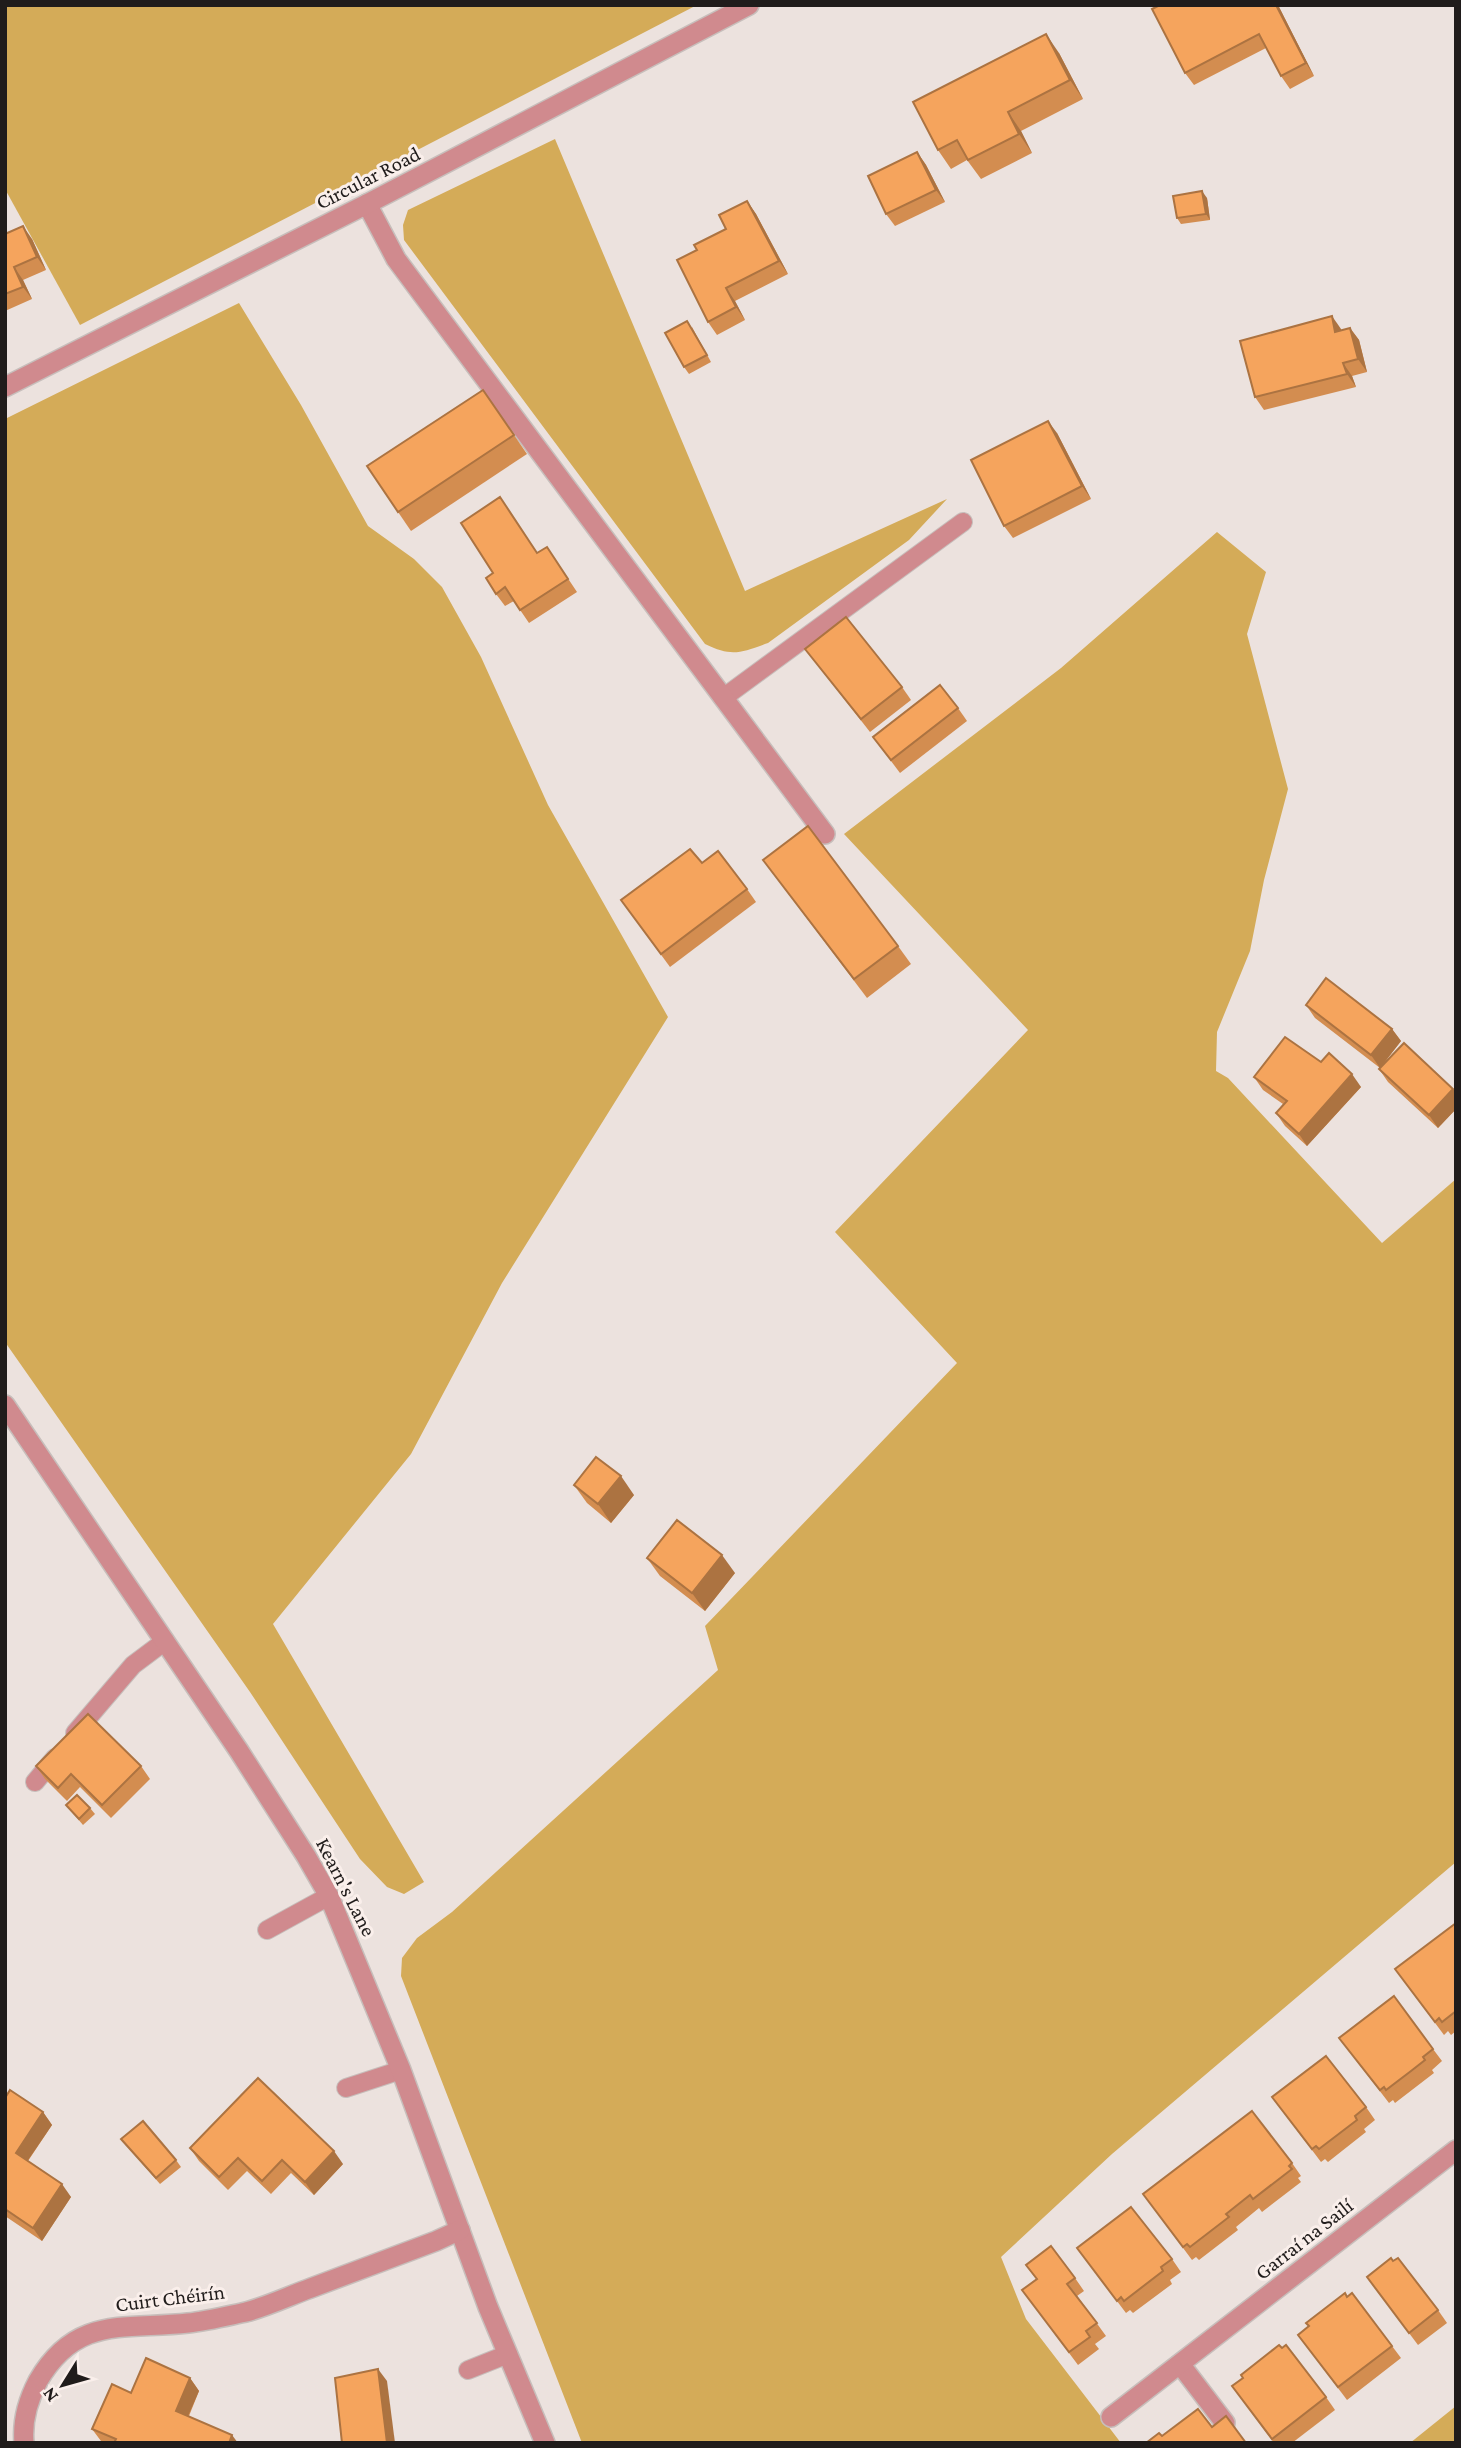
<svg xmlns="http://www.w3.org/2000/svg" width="1461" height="2448" font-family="'Crimson Pro',serif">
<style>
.green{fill:#d4ab58}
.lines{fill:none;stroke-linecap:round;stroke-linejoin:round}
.service-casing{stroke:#c7bebb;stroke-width:20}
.minor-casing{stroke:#c7bebb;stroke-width:22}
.tertiary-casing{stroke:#c7bebb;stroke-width:22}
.service{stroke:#d08a8e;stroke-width:18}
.minor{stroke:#d08a8e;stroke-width:19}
.tertiary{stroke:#d08a8e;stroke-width:19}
.wall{fill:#d38d50}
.shaded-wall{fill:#ac7341}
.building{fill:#f5a45d;stroke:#ac7341;stroke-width:2}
.labels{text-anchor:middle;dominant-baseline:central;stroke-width:6;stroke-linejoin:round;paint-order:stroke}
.street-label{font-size:21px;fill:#201c1b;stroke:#faefeb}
</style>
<rect width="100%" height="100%" fill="#ece2de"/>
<!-- green -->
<g class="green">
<polygon points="5,5 697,5 80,325 5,189"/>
<path d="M555 139 745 591 947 499 909 540 768 643C740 653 732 657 705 644L404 240 403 225 408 210Z"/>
<polygon points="239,303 301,405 368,526 414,559 442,587 481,657 548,805 668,1017 502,1283 411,1454 273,1624 424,1882 404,1894 387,1887 360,1859 250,1692 5,1342 5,419"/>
<polygon points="1217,532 1266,572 1247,634 1288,789 1264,880 1250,951 1217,1032 1216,1071 1228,1078 1382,1243 1456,1179 1456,1862 1112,2154 1001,2257 1026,2319 1121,2443 582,2443 401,1976 402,1958 417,1938 452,1912 718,1670 705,1626 957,1363 835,1232 1028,1030 844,834 1061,668"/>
<polygon points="1456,2406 1456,2443 1410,2443"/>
</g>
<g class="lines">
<defs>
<g id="service">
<polyline points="723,698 963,522"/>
<polyline points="75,1733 133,1665 165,1641"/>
<polyline points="35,1782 55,1758"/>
<polyline points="267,1930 329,1896"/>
<polyline points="346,2088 401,2070"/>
<polyline points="468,2370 508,2354"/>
</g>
<g id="minor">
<polyline points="367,204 396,259 825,834"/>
<polyline points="5,1405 239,1751 306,1856 329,1896 401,2070 488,2307 545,2443"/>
<polyline points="1180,2364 1225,2423"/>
<polyline points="1111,2417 1456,2150"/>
<path d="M24 2443C22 2421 28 2400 38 2381 76 2315 125 2330 188 2323 207 2321 227 2316 246 2312 268 2306 289 2296 311 2288 353 2272 394 2257 436 2241L460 2230"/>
</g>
<polyline id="tertiary" points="5,387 367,204 749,5"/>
</defs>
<!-- service casing -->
<use href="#service" class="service-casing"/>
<!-- minor casing -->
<use href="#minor" class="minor-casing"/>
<!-- tertiary casing -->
<use href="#tertiary" class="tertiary-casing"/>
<!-- service -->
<use href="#service" class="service"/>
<!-- minor -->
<use href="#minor" class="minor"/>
<!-- tertiary -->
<use href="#tertiary" class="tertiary"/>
</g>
<!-- wall -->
<g class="wall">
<polygon points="1160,5 1278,5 1314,76 1290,89 1281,76 1266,48 1194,85 1185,73"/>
<polygon points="1059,53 1083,99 1021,131 1032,153 981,179 967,160 951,169 938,150"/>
<polygon points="917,152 926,165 945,202 895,226 886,214"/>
<polygon points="1207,198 1210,220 1181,224 1177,218"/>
<polygon points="747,201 756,214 788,274 735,301 745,320 717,335 708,322 697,250 726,229"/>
<polygon points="5,234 32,239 46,270 23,280 32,299 5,311"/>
<polygon points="692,327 711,362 689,374 684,367"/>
<polygon points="1350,328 1359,340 1367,372 1352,376 1356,387 1264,410 1255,397 1341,329 1341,330"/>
<polygon points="483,390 527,454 411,531 398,512"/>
<polygon points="1057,433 1091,499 1013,538 1004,526"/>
<polygon points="547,547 577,592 529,623 514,601 505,606 496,594 537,553"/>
<polygon points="805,649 902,687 911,700 870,732"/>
<polygon points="958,708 967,721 900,773 873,737"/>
<polygon points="763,860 898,946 911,964 867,998"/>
<polygon points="702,863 747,889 756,902 670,967 621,900"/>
<polygon points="1306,1005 1392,1029 1401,1041 1381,1067 1453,1089 1456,1093 1456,1109 1438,1128 1388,1082 1379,1069 1380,1068 1315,1018"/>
<polygon points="1321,1062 1361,1087 1307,1146 1285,1126 1276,1113 1283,1104 1263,1090 1254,1077"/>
<polygon points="574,1485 634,1495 611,1523 587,1503"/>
<polygon points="647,1558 735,1573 705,1611 660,1576"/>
<polygon points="36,1766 141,1766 150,1779 111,1818 80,1787 67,1801 45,1779"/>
<polygon points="66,1805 90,1808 95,1814 83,1825"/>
<polygon points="1456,1923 1456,2031 1451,2035 1448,2031 1444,2035 1395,1969"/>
<polygon points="1339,2038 1433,2049 1442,2061 1432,2070 1434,2073 1395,2103 1393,2100 1389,2103"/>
<polygon points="1272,2097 1366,2107 1375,2120 1364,2129 1366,2132 1328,2162 1325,2159 1321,2162"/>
<polygon points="5,2098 43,2112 52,2125 28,2161 71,2197 42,2241 5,2216"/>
<polygon points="121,2139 176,2160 181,2167 160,2184"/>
<polygon points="190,2148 343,2164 314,2195 291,2173 271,2194 247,2171 228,2190 199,2161"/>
<polygon points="1292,2163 1301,2176 1298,2178 1301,2182 1262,2212 1259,2208 1236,2227 1238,2230 1199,2260 1196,2257 1192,2260 1143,2194"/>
<polygon points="1077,2248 1172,2259 1181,2272 1170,2280 1172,2284 1133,2313 1130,2310 1126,2313"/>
<polygon points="1026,2265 1075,2278 1084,2291 1077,2296 1106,2336 1095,2344 1099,2349 1078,2365 1022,2290 1036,2279"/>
<polygon points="1367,2277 1438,2310 1447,2323 1418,2345"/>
<polygon points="1298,2335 1392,2346 1401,2358 1347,2400"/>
<polygon points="190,2378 199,2391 189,2416 238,2443 104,2443 101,2441 92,2429 131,2393"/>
<polygon points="1232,2386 1326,2397 1335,2410 1292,2443 1274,2443"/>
</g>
<!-- shaded-wall -->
<g class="shaded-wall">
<polygon points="1276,5 1278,5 1314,76 1306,63"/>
<polygon points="1046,34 1059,53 1083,99 1070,80"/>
<polygon points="1008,112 1021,131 1032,153 1019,134"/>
<polygon points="917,152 926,165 945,202 936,190"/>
<polygon points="1202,191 1207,198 1210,220 1206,214"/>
<polygon points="747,201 756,214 788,274 779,261"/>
<polygon points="23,226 32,239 46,270 37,257"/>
<polygon points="14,267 23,280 32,299 23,287"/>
<polygon points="726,288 735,301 745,320 736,307"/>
<polygon points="1332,316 1341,329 1344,344 1335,332"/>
<polygon points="1350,328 1359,340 1367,372 1358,359"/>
<polygon points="1343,363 1352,376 1356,387 1347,374"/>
<polygon points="1048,421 1057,433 1091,499 1082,486"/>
<polygon points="1392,1029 1401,1041 1380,1068 1371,1055"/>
<polygon points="1352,1074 1361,1087 1307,1146 1299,1134"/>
<polygon points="1453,1089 1456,1093 1456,1109 1438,1128 1429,1115"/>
<polygon points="621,1476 634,1495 611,1523 598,1504"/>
<polygon points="722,1555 735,1573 705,1611 692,1593"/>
<polygon points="43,2112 52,2125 24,2166 16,2153"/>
<polygon points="334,2151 343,2164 314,2195 305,2182"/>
<polygon points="62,2184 71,2197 42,2241 33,2228"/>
<polygon points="378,2369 387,2381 395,2443 387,2443"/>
<polygon points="190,2378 199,2391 185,2423 176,2411"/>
<polygon points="232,2435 238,2443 229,2443"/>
</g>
<!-- building -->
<g class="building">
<polygon points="1160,5 1276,5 1306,63 1281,76 1259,34 1185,73 1152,9"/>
<polygon points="1046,34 1070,80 1008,112 1019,134 968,160 957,140 938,150 913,102"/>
<polygon points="917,152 936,190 886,214 868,176"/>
<polygon points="1202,191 1206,214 1177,218 1173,196"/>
<polygon points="747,201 779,261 726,288 736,307 708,322 677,260 697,250 694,245 726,229 719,215"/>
<polygon points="23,226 37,257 14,267 23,287 5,294 5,234"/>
<polygon points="1332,316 1335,332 1350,328 1358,359 1343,363 1347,374 1255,397 1240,341"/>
<polygon points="687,321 707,355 684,367 665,333"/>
<polygon points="483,390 514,435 398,512 367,466"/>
<polygon points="1048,421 1082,486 1004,526 971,460"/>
<polygon points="500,497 537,553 547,547 568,579 520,610 505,587 496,594 486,578 493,573 461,523"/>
<polygon points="846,617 902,687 861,719 805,649"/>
<polygon points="940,685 958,708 891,760 873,737"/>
<polygon points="808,826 898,946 854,979 763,860"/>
<polygon points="690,849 702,863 718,851 747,889 661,954 621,900"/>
<polygon points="1326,978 1392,1029 1371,1055 1306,1005"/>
<polygon points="1285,1037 1321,1062 1329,1053 1352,1074 1299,1134 1276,1113 1287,1101 1254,1077"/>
<polygon points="1404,1043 1453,1089 1429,1115 1379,1069"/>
<polygon points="596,1457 621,1476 598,1504 574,1485"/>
<polygon points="677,1520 722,1555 692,1593 647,1558"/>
<polygon points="88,1714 141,1766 102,1805 71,1774 58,1788 36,1766"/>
<polygon points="77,1795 90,1808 79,1819 66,1805"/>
<polygon points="1456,1923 1456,2011 1442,2022 1439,2018 1435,2022 1395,1969"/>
<polygon points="1394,1996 1433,2049 1423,2057 1425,2060 1411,2071 1386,2090 1384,2087 1380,2090 1339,2038"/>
<polygon points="1326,2056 1366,2107 1355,2116 1357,2120 1319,2149 1316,2146 1312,2149 1272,2097"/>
<polygon points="258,2078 334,2151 305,2182 282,2160 262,2181 238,2158 219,2177 190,2148"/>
<polygon points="10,2090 43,2112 16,2153 62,2184 33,2228 5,2209 5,2098"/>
<polygon points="1252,2111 1292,2163 1289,2166 1292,2169 1253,2199 1250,2195 1226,2214 1229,2217 1190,2247 1187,2244 1183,2247 1143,2194"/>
<polygon points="143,2121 176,2160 156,2178 121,2139"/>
<polygon points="1131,2207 1172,2259 1161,2267 1163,2271 1124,2301 1121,2297 1117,2301 1077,2248"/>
<polygon points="1051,2246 1075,2278 1067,2284 1097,2323 1086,2331 1090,2337 1069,2352 1022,2290 1037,2279 1026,2265"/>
<polygon points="1391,2258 1393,2261 1398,2258 1438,2310 1409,2333 1367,2277"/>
<polygon points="1345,2293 1347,2297 1352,2293 1392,2346 1338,2387 1298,2335 1309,2326 1306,2323"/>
<polygon points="1279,2345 1282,2348 1286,2345 1326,2397 1272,2439 1232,2386 1243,2378 1241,2375"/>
<polygon points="146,2358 190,2378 176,2411 232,2435 229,2443 114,2443 116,2439 92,2429 112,2384 131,2393"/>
<polygon points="378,2369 387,2443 342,2443 335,2378"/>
<polygon points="1198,2409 1212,2427 1226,2416 1246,2443 1146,2443 1159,2433 1162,2436"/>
</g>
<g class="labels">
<!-- street labels -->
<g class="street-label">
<text transform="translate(368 178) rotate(-27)">Circular Road</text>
<text transform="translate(346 1887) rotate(63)">Kearn's Lane</text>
<text transform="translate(1304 2239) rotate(-38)">Garraí na Sailí</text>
<text transform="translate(170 2298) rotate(-7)">Cuirt Chéirín</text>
</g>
</g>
<!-- border -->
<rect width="1461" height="2448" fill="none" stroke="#201c1b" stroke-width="14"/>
<!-- north arrow -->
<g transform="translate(63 2385) rotate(233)" stroke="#faefeb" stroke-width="5" paint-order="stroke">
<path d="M0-5L12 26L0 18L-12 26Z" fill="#201c1b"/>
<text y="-10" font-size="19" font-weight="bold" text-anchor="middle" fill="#201c1b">N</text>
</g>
</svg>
